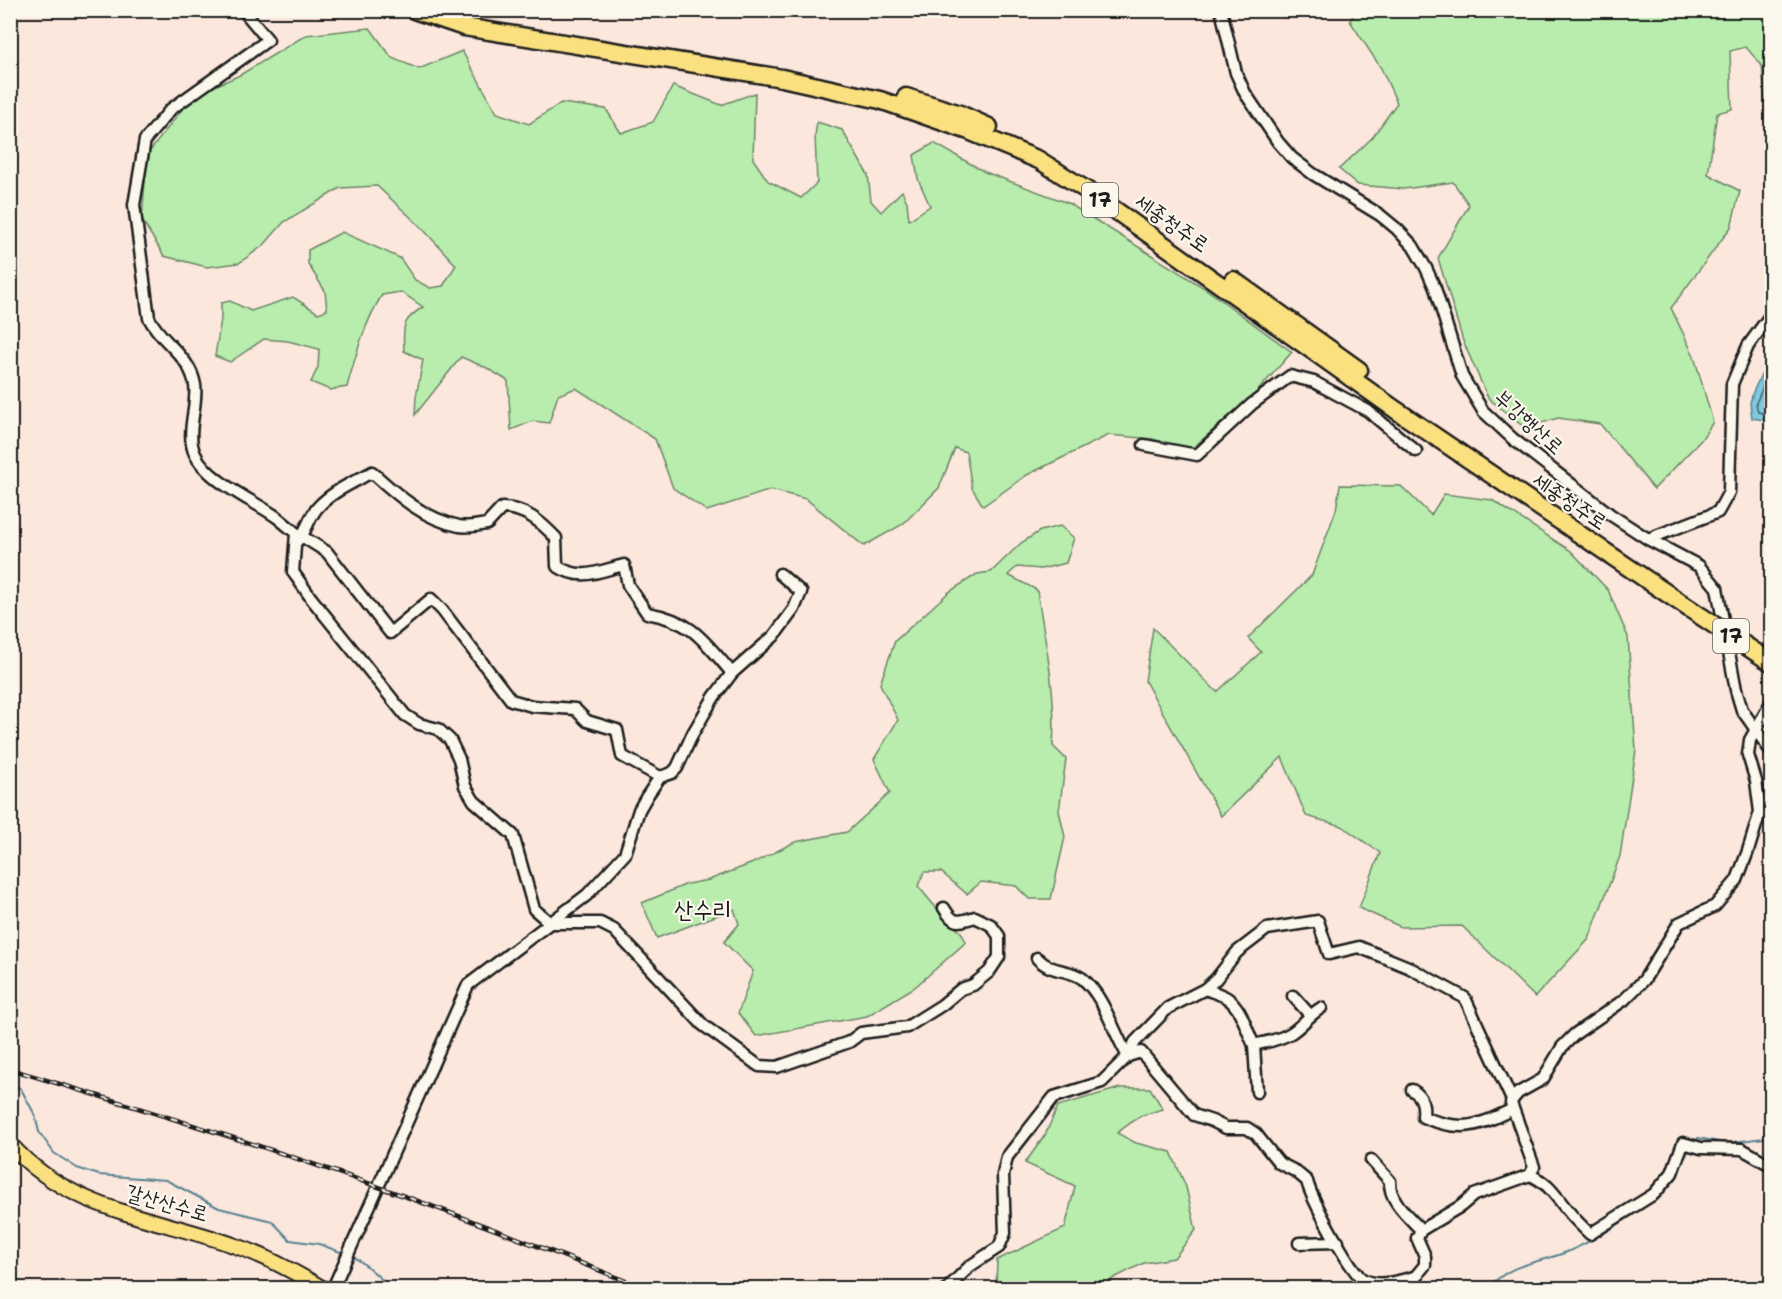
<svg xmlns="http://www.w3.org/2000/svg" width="1782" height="1299" font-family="'Shantell Sans','Poor Story',sans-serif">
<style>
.green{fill:#b8edae;stroke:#6a8465;stroke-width:1.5}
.water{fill:#7fc8df;stroke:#578391;stroke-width:1.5}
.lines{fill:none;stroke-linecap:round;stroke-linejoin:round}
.shore{stroke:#44616a;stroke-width:1.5}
.stream{stroke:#578391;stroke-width:2}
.minor-casing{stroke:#1c1c1c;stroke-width:15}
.major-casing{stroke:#1c1c1c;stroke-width:18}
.highway-casing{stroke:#1c1c1c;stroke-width:21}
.minor{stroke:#fbf7ec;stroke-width:10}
.major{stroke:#fbe080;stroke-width:14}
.highway{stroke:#fbe080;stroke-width:16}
.rail-casing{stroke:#1c1c1c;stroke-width:4.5}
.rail{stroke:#fbf7ec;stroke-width:2;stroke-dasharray:7;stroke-linecap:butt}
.highway-bridge-casing{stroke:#1c1c1c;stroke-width:21;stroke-linecap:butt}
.highway-bridge{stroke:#fbe080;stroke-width:16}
.labels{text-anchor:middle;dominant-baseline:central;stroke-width:4.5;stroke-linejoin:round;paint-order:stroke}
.shield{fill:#fbf7ec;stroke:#5f5e5a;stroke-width:1.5}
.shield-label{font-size:20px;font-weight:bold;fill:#1c1c1c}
.street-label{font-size:21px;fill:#1c1c1c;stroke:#fbf7ec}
.quarter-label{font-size:24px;fill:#1c1c1c;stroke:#fbf7ec}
</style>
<rect width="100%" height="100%" fill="#fce7dd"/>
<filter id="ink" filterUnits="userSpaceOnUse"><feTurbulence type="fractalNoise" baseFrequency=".0167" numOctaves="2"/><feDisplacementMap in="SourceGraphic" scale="12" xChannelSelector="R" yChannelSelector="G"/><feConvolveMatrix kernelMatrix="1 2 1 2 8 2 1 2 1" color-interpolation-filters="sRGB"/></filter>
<g filter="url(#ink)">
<!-- green -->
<g class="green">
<polygon points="1355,11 1771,11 1771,115 1766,112 1762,66 1746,47 1730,51 1732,109 1717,113 1708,174 1740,191 1731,227 1671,308 1694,356 1713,422 1701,440 1654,489 1600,424 1558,418 1525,428 1488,398 1463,341 1438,258 1469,205 1453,182 1404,189 1358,185 1339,169 1372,138 1397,103 1381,68 1350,21"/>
<path d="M370 28 392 58 419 69 462 51 497 113 529 124 561 103 606 109 621 133 653 122 673 86 721 105 755 93 753 159 768 181 801 198 817 183 815 136 817 122 842 130 868 175 871 201 881 212 902 191 907 202 909 220 930 206 918 179 914 155 934 143 985 172 1068 203 1206 289 1292 352 1254 395 1190 450 1153 439 1109 435 1027 475 983 506 972 488 966 452 955 448 939 488 903 524 864 546 806 499 771 490 707 511 673 488 655 439 576 388 558 395 549 423 533 421 511 430 508 381 487 368 461 357 415 415 416 397 423 360 404 351C403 326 401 321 423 307L401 292 382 295C364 324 356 354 347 387L330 390 311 382 318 367 319 349 288 341 264 339 230 362 215 356 221 319V303L230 301 251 311 293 297 318 313 327 310 325 291 308 264V250L342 232 400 258 415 280 430 288 443 286 456 265 420 226 377 186 340 188 284 222 264 245 239 263 207 267 164 256 142 220 147 155 192 96 240 75 306 35Z"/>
<polygon points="1340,485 1401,486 1431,515 1444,494 1492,500 1571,551 1608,590 1628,637 1636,750 1620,856 1589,939 1535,997 1462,926 1401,927 1359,908 1380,853 1342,826 1306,816 1282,757 1221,816 1145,681 1153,628 1217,692 1261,652 1248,638 1312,575 1336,510"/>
<path d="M1060 526 1074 538 1066 563 1041 569 1017 567 1008 575 1037 590C1045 641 1057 694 1053 746L1066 759 1059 811 1065 837 1051 899H1029L1016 886 981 882 967 894 941 872H924L918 886 947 921 961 932 966 942 915 987 867 1016 756 1036 738 1013 753 971 724 942 739 924 734 909 657 938 642 903 687 884 709 880 753 863 795 842 847 832 890 793 874 759 898 720 880 684 895 641 949 592 977 574 991 572 1021 543 1040 531Z"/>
<polygon points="1120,1088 1150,1088 1163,1109 1140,1116 1117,1133 1136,1143 1171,1152 1186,1187 1196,1230 1174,1258 1144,1263 1112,1279 1111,1288 996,1288 997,1260 1065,1228 1075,1186 1025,1163 1045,1135 1058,1106"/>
</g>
<!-- water -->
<polygon class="water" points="1771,354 1771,421 1752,418 1750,403 1753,392"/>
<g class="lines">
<!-- shore -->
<polyline class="shore" points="1772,366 1756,403 1758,412 1772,415"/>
<!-- stream -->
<g class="stream">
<polyline points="10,1082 21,1089 35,1115 39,1132 54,1153 77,1168 99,1175 166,1180 219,1208 272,1221 290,1240 319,1244 343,1253"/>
<polyline points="1696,1141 1698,1138 1725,1143 1772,1137"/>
<polyline points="1675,1177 1690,1148"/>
<path d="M351 1256C363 1260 381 1280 392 1288"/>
<path d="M1488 1288C1514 1260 1540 1264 1572 1250 1600 1237 1628 1219 1652 1201"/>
</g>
<defs>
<g id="minor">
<path d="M243 10 268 40 171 109 145 140 134 205 149 318C162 344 190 355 195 385 198 406 185 434 195 454 207 481 255 501 278 518 284 523 290 528 296 533L293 572 311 598 405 715 419 724 438 729 450 740 459 759 465 786 474 801 513 835 534 909 550 923 468 985 333 1288"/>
<polyline points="1221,10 1236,73 1245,93 1278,142 1292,158 1313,174 1380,215 1397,229 1413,246 1426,268 1435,288 1462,376 1483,411 1513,439 1611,515 1648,539 1699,566 1717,588 1736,690 1742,710 1772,753"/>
<polyline points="1144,445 1197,455 1252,404 1290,376 1314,382 1368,411 1416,451"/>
<polyline points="303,537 327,552 390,633 431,599 442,610 511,700 532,706 575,709 587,721 617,730 622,756 660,777"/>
<polyline points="1648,539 1718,512 1729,492 1732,384 1748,346 1772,313"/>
<path d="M296 542C307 533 308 517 319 506 333 491 354 482 372 472 397 495 424 519 459 526 467 528 479 525 487 524L502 508C525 508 541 522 556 538L557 566C581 582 599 571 624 565L628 585 647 613C693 621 703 640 732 673"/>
<path d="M550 923H600L614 930 703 1025 759 1066 777 1067 849 1042 861 1033 907 1027 942 1005 961 989 973 985 989 972 999 957V936L991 925 975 917C958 922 954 925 944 908"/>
<polyline points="550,923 587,895 625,854 639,810 647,796 660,777 672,773 677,768 693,733 714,697 732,673 774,636 794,609 801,592 780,574"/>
<path d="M1037 958C1052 974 1069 968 1083 979 1105 998 1113 1032 1128 1056"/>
<path d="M1205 989C1212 992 1221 994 1227 998 1242 1008 1246 1030 1254 1045 1266 1042 1280 1040 1291 1033 1302 1026 1309 1015 1321 1008"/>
<polyline points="1293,996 1310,1015"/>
<polyline points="1254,1045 1257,1092"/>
<polyline points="1128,1056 1135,1042 1168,1008 1205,989 1216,979 1237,952 1267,929 1318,921 1329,954 1359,947 1408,967 1465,998 1512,1100 1511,1103 1534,1167 1530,1175 1474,1195 1461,1206 1421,1230 1417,1238 1425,1256 1425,1265 1406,1288"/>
<path d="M1412 1090C1423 1096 1424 1106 1423 1117 1462 1133 1478 1126 1513 1109"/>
<polyline points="1512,1100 1518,1093 1543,1079 1562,1047 1575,1034 1624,1000 1644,980 1679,923 1715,906 1737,880 1748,851 1760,812 1756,781 1748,755 1750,740 1772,701"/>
<path d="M1371 1160 1390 1181C1389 1201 1408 1216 1421 1230"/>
<path d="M1530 1175C1549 1183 1556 1197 1569 1212 1575 1220 1583 1227 1590 1234L1654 1194 1672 1173 1683 1143 1701 1148 1742 1149 1772 1166"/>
<polyline points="1299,1243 1338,1242"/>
<path d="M948 1288 970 1266 999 1247 1005 1233 1003 1175 1007 1157 1054 1097 1102 1082 1128 1056 1141 1052 1194 1115 1212 1121 1226 1128H1247L1256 1134 1279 1163 1295 1171 1307 1181C1310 1196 1352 1275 1364 1280 1381 1288 1402 1280 1418 1276"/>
</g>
<path id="major" d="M10 1144C70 1212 156 1217 236 1246 266 1256 294 1272 322 1288"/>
<g id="highway">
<polyline points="414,10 464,27 782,78 880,100 969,131 1039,160 1091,193 1396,410 1690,609"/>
<polyline points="906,97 960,114 989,127"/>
<polyline points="1233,280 1359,370"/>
</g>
</defs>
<!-- minor casing -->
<use href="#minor" class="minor-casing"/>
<!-- major casing -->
<use href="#major" class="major-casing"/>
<!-- highway casing -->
<use href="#highway" class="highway-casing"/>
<!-- minor -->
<use href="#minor" class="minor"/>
<!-- major -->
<use href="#major" class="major"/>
<!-- highway -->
<use href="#highway" class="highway"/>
<defs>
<path id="rail" d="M10 1069C106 1098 203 1127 298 1159 414 1198 530 1242 643 1288"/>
</defs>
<!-- rail casing -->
<use href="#rail" class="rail-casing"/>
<!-- rail -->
<use href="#rail" class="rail"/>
<defs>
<polyline id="highway-bridge" points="1690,609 1772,663"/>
</defs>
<!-- highway-bridge casing -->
<use href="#highway-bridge" class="highway-bridge-casing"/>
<!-- highway-bridge -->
<use href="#highway-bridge" class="highway-bridge"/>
</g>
</g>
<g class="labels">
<!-- shield labels -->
<g class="shield">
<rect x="1082" y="183" width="36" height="34" rx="4.5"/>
<rect x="1713" y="619" width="36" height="34" rx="4.5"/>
</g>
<g class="shield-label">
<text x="1100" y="200">17</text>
<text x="1731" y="636">17</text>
</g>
<!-- street labels -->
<g class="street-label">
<text transform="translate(1172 223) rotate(35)">세종청주로</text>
<text transform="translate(1529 422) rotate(42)">부강행산로</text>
<text transform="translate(1570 501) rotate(34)">세종청주로</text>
<text transform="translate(167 1203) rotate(16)">갈산산수로</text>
</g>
<!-- quarter labels -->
<g class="quarter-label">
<text x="703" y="910">산수리</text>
</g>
</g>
<!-- margin -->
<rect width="1782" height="1299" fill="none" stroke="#fbf7ec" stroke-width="36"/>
<rect x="18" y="18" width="1746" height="1263" fill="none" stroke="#1c1c1c" stroke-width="2" filter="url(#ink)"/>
</svg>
